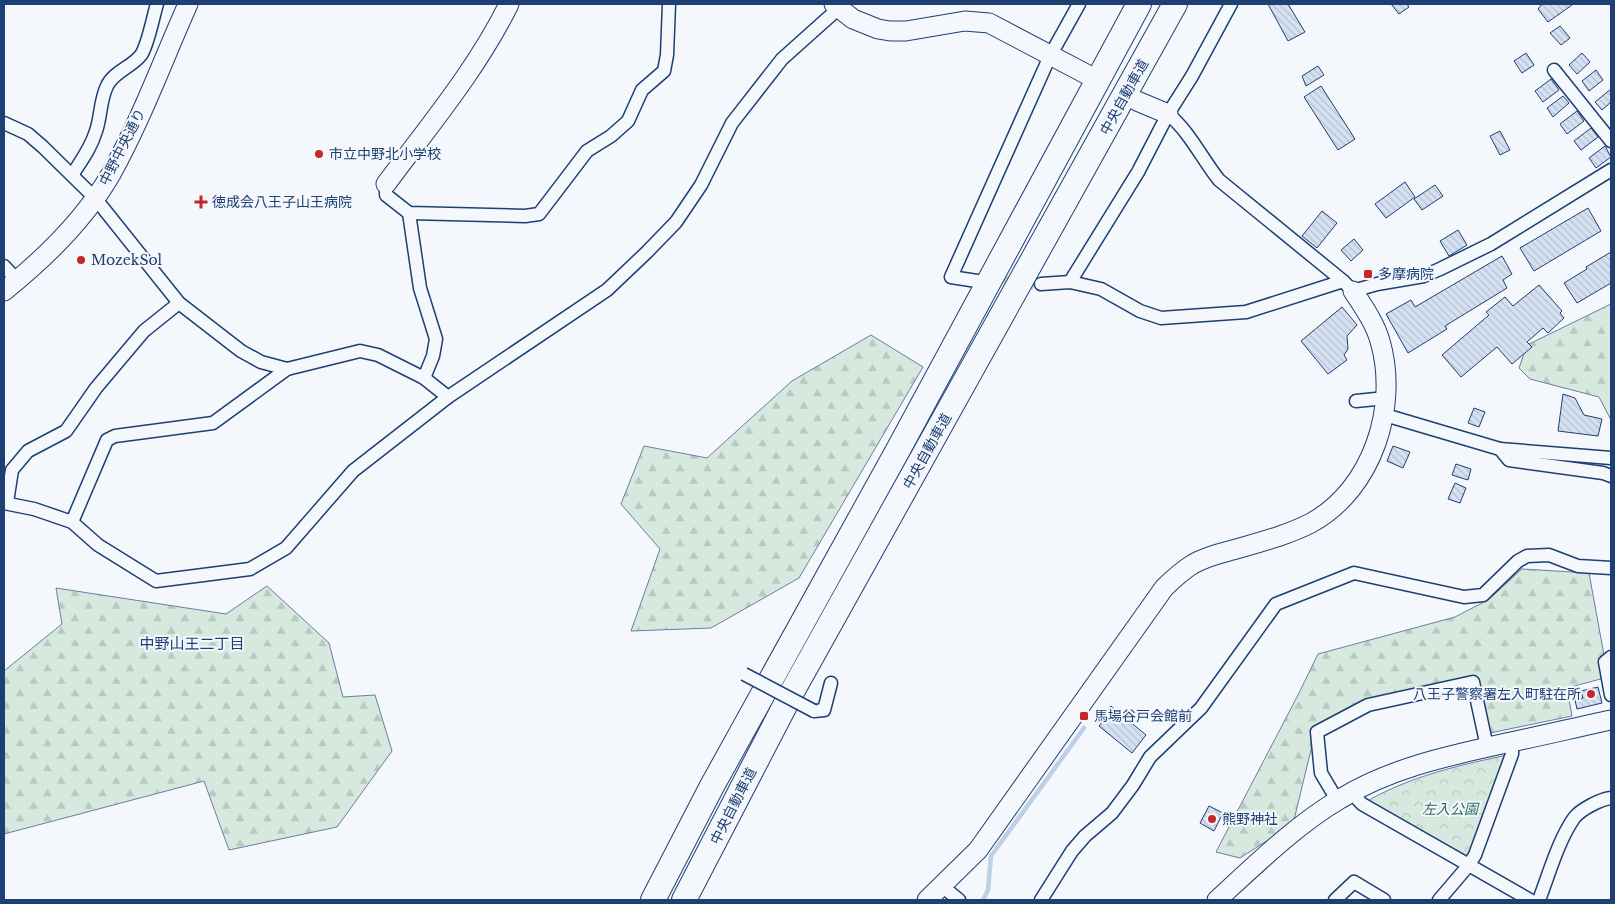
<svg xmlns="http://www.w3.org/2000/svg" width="1615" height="904" font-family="'Libre Baskerville','Noto Sans JP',serif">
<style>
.forest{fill:url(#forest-firs);stroke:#687fa3}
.park{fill:url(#park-crowns);stroke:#687fa3}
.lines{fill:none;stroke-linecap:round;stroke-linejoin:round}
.stream{stroke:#bed0e5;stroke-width:4.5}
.building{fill:url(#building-back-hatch);stroke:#1d3f73}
.street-tunnel{stroke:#c9d2e0;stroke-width:12;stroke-dasharray:12 6;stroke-linecap:butt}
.street-casing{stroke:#1d3f73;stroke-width:15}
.secondary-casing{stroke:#1d3f73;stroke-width:21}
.highway-casing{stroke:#1d3f73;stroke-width:26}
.street{stroke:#f4f7fb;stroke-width:12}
.secondary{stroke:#f4f7fb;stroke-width:19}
.highway{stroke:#f4f7fb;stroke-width:24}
.street-bridge-casing{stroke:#1d3f73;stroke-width:15;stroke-linecap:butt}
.street-bridge{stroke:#f4f7fb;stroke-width:12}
.poi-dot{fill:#c62828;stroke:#f4f7fb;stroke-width:2}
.labels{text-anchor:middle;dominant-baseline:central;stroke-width:4;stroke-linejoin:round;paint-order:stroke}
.street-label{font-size:14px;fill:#1d3f73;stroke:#f4f7fb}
.poi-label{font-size:14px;fill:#1d3f73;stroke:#f4f7fb;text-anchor:start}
.park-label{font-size:14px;font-style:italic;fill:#2c6c60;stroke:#f4f7fb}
.neighbourhood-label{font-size:15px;fill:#1d3f73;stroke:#f4f7fb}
</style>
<defs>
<pattern id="forest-firs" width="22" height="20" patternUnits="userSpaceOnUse" patternTransform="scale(1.25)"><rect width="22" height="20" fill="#d7e8df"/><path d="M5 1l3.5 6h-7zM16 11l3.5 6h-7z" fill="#b8c8c3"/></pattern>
<pattern id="park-crowns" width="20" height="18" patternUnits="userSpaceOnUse" patternTransform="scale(1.25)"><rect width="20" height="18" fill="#d7e8df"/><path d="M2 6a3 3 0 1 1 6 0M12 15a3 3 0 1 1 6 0" fill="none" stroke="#b8c8c3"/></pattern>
<pattern id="building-back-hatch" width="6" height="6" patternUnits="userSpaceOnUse" patternTransform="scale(1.25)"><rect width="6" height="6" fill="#d5e0f0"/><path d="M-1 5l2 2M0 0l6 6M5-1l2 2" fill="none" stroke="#b6c1d1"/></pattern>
</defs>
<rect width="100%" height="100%" fill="#f4f7fb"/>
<!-- forest -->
<g class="forest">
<polygon points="1611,304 1611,420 1599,397 1530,379 1519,368 1527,345"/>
<polygon points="871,335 923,367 799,578 711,628 631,631 660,549 621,504 644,446 707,458 792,381"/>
<polygon points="1522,569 1589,573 1608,677 1567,688 1572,716 1485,734 1473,682 1317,725 1293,824 1240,858 1216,852 1298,695 1318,654 1455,617 1488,600"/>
<polygon points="267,586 329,643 343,697 375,695 392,751 337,827 229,850 204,781 4,834 4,671 62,624 56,588 226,614"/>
</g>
<!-- park -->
<path class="park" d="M1512 754 1468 866 1362 804C1409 776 1460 765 1512 754Z"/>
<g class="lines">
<!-- stream -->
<polyline class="stream" points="983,900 988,890 991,856 1084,728"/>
</g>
<!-- building -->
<g class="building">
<polygon points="1268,4 1288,4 1305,32 1288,41"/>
<polygon points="1391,4 1407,4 1409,7 1399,14"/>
<polygon points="1542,4 1572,4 1572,5 1548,22 1538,9"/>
<polygon points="1560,26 1570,38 1561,45 1550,33"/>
<polygon points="1526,53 1534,65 1522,73 1514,61"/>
<polygon points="1582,53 1590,62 1577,74 1569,65"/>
<polygon points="1318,66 1324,75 1306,86 1302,76"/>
<polygon points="1596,70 1603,80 1589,91 1582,81"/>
<polygon points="1551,79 1559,90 1543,102 1535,91"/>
<polygon points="1321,86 1355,139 1338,150 1304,97"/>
<polygon points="1611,89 1611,102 1602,110 1595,102"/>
<polygon points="1563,96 1569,103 1553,117 1547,108"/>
<polygon points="1577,111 1584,121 1567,134 1560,124"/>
<polygon points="1591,128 1598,137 1581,150 1574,141"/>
<polygon points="1500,131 1510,150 1500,155 1490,136"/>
<polygon points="1605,146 1611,157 1596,168 1589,158"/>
<polygon points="1405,182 1415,197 1386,218 1375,204"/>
<polygon points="1435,185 1443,196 1422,210 1414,199"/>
<polygon points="1588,208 1601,231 1534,271 1520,248"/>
<polygon points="1322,211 1337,223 1317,248 1302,236"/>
<polygon points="1458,230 1467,245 1449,256 1440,241"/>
<polygon points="1354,239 1363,250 1351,261 1341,250"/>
<polygon points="1611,252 1611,283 1577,303 1564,283 1587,269 1586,267"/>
<polygon points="1502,256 1512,274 1503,280 1507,288 1445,326 1447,329 1408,353 1386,314 1411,300 1415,307"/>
<polygon points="1539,285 1562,311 1560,313 1564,318 1548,333 1543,328 1527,342 1532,347 1512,364 1497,347 1461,377 1442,355 1489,315 1486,312 1505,297 1513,306"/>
<polygon points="1342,307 1357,325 1347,336 1348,349 1344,355 1347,360 1328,374 1301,341"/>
<polygon points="1563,394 1575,398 1584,415 1602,419 1598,436 1558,431"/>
<polygon points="1474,408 1485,412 1479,427 1468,423"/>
<polygon points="1393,446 1410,452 1403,468 1387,461"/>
<polygon points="1456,464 1471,469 1468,480 1452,475"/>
<polygon points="1455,483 1466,488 1460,503 1448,499"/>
<polygon points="1598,687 1602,703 1577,709 1575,700 1583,698 1581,691"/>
<polygon points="1111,706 1146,735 1132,753 1099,726 1106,717 1104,715"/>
<polygon points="1209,806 1223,813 1214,831 1200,823"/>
</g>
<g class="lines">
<!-- street-tunnel -->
<polyline class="street-tunnel" points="986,281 1041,284"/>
<defs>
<g id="street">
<polyline points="1554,70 1611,141"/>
<path d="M1168 114C1190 132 1202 159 1219 180L1343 281 1353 291 1377 284 1424 276 1440 269 1491 244 1611 170"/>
<polyline points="4,123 28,134 43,147 95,198 179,303 241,351 261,362 287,369 360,351 378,355 424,378 448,397"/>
<path d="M72 175C81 161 91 148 96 131 101 117 100 100 107 86 113 72 132 67 141 55 148 45 153 17 157 4"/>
<polyline points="386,184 386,195 409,213 525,216 539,214 587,151 611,136 628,121 642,90 664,71 667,55 669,4"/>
<polyline points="409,213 420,288 436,339 433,356 424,378"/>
<polyline points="4,266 17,280"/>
<polyline points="977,281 951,277 1050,56 1079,4"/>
<polyline points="1070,282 1138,172 1168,114 1192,76 1231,4"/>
<polyline points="1041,284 1070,282 1101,289 1140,311 1161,318 1246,312 1343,281"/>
<polyline points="1356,401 1386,398"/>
<polyline points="1385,415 1500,449 1611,458"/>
<polyline points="1500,449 1509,460 1603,473 1611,476"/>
<polyline points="7,502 12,470 28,451 66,431 96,388 144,331 179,303"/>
<polyline points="4,503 34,509 72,522 98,545 156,581 250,569 286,548 353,471 448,397 607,290 647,252 676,222 701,185 732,123 782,59 839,8"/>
<polyline points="72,522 107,440 115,436 213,423 287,369"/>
<polyline points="1611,657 1605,662 1611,695"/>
<polyline points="814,711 824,710 831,683"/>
<polyline points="1351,792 1362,804 1530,900"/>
<polyline points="1337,800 1321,773 1317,732 1368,705 1473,682 1487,747"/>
<polyline points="942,886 959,900"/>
<polyline points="1041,900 1072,851 1085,836 1112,813 1133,785 1150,757 1201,708 1276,604 1354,573 1464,597 1483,595 1518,561 1527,556 1549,555 1578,566 1611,568"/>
<polyline points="1335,900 1354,882 1384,900"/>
<polyline points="1439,900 1468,866 1475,855 1512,754 1512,742"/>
<path d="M1539 900C1549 874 1558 841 1574 818 1581 809 1601 799 1611 798"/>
</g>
<g id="secondary">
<polyline points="834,4 853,19 878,29 890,31 906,31 965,21 989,23 1088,75"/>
<polyline points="1137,101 1168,114"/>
<path d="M386 184C429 126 477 69 509 4"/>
<path d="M4 291C44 259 85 219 111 174 141 120 163 60 188 4"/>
<path d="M927 900 978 850 1164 588C1173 579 1182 571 1193 564 1204 558 1217 554 1229 551 1256 543 1286 536 1311 523 1373 489 1399 406 1380 341 1375 323 1363 306 1353 291"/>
<path d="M1217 900C1254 866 1297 824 1340 799 1392 767 1452 755 1511 742 1545 735 1578 727 1611 720"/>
</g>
<g id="highway">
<polyline points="653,900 712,786 898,450 1139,4"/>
<polyline points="684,900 792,692 1175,4"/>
</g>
</defs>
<!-- street casing -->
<use href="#street" class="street-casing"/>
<!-- secondary casing -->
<use href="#secondary" class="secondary-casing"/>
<!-- highway casing -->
<use href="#highway" class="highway-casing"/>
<!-- street -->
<use href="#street" class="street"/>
<!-- secondary -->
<use href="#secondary" class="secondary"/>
<!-- highway -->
<use href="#highway" class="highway"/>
<defs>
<polyline id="street-bridge" points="744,674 814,711"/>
</defs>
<!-- street-bridge casing -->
<use href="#street-bridge" class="street-bridge-casing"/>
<!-- street-bridge -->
<use href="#street-bridge" class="street-bridge"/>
</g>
<!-- markers -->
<g class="poi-dot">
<circle cx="319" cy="154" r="5"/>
<path d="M198.5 194.5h5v5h5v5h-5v5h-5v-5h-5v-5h5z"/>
<circle cx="81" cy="260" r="5"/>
<rect x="1363" y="269" width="10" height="10" rx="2.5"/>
<circle cx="1591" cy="694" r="5"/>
<rect x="1079" y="711" width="10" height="10" rx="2.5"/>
<circle cx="1212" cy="819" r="5"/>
</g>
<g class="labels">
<!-- street labels -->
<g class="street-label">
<text transform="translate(1124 97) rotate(-61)">中央自動車道</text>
<text transform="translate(122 147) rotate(-63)">中野中央通り</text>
<text transform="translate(927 451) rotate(-61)">中央自動車道</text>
<text transform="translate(733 806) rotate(-63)">中央自動車道</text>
</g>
<!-- poi labels -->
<g class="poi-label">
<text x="329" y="154">市立中野北小学校</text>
<text x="212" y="202">徳成会八王子山王病院</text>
<text x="91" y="260">MozekSol</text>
<text x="1378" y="274">多摩病院</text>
<text x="1581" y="694" text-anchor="end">八王子警察署左入町駐在所</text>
<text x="1094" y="716">馬場谷戸会館前</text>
<text x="1222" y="819">熊野神社</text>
</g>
<!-- park labels -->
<g class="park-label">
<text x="1450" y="809">左入公園</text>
</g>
<!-- neighbourhood labels -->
<g class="neighbourhood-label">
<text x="192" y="643">中野山王二丁目</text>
</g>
</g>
<!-- border -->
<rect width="1615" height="904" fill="none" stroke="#1d3f73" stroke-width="10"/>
</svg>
